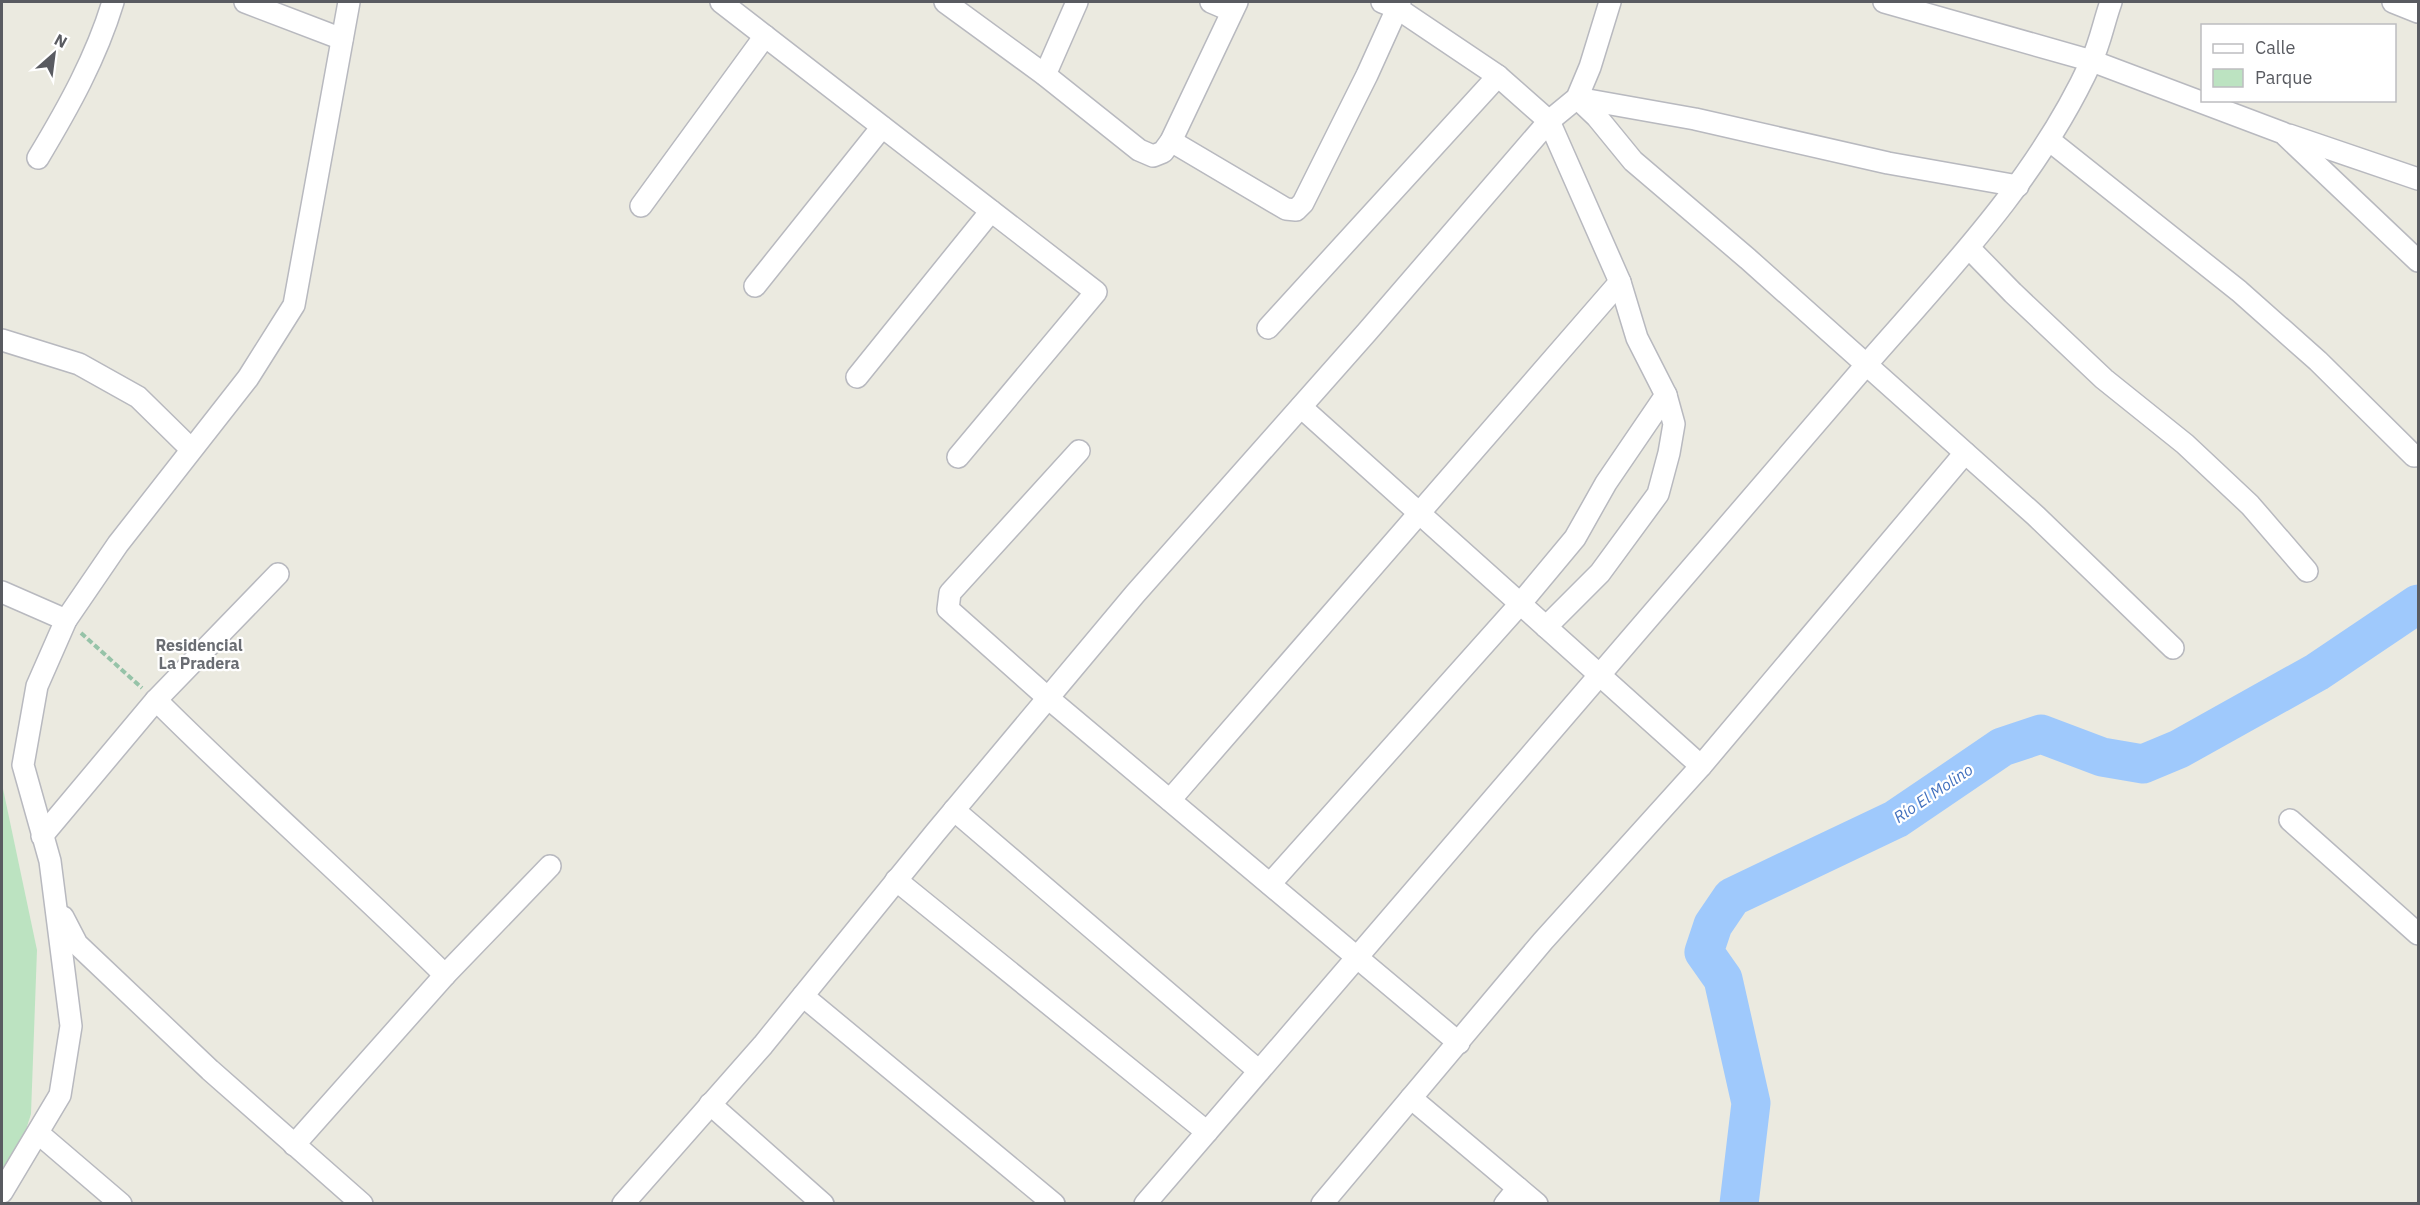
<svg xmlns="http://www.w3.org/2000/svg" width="2420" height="1205" font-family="'IBM Plex Sans',sans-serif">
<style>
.green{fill:#bce3c1}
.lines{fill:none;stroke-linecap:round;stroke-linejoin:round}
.river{stroke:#9fc9fc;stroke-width:39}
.minor-casing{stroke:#b8b9bf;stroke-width:24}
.path{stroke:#96c3a8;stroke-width:4;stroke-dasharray:6 3;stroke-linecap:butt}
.minor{stroke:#fff;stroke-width:21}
.labels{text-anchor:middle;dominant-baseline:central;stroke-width:4.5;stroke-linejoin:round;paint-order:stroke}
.neighbourhood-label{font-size:16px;font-weight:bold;fill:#6a6d73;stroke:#fff}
.water-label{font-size:16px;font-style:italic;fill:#4371be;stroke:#fff}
</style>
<rect width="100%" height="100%" fill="#ebeae0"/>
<!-- green -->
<polygon class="green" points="2,784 37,950 31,1114 11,1177 2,1175"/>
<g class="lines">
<!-- river -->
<polyline class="river" points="1739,1204 1751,1103 1723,979 1704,952 1713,925 1732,897 1896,819 2002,747 2041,734 2102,757 2143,764 2179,749 2317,672 2418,604"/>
<defs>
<g id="minor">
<polyline points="245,2 342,39"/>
<polyline points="721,2 1096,292 958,457"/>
<polyline points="945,2 1045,75 1139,150 1153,156 1163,152 1171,141 1237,2"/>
<polyline points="1211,2 1232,11"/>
<polyline points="1382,2 1397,8 1498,76 1549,121 1620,282 1637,338 1666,395 1674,424 1669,453 1658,494 1600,573 1546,627"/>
<polyline points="1884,2 2092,61 2283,133 2418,261"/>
<polyline points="2393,2 2418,12"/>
<polyline points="1045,75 1077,2"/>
<polyline points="1577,98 1597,117 1633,161 1748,259 2036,516 2173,648"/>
<polyline points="1577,98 1695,119 1888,163 2018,186"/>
<polyline points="2289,135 2418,179"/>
<polyline points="2049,140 2239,291 2318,361 2414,456"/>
<polyline points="1171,141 1286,209 1296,210 1303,203 1367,75 1400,2"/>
<path d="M38 158C68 108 96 58 113 2"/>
<polyline points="641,206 765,36"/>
<polyline points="1969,248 2013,293 2104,379 2185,444 2250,505 2307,571"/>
<polyline points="755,286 882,127"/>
<polyline points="1268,328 1498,76"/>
<polyline points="2,340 79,364 138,397 191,449"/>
<polyline points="857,377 991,211"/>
<polyline points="1301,407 1701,766"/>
<polyline points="1079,451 950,593 948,609 1048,698 1459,1043"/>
<polyline points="2,592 66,620"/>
<path d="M156 700C250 794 350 881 445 975"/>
<polyline points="1170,800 1620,282"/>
<polyline points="954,810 1259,1071"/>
<polyline points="2290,820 2418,934"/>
<polyline points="42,836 156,700 278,574"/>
<polyline points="896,880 1207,1132"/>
<polyline points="1270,884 1520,604 1575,538 1606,483 1666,395"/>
<polyline points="63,917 77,944 210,1070 362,1204"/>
<polyline points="803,996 1054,1204"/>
<polyline points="1411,1098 1537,1204"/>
<polyline points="710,1104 823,1204"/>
<polyline points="38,1133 121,1204"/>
<polyline points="294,1145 445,975 550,866"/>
<polyline points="2,1192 60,1095 71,1026 50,861 23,765 37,686 66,620 118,544 248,378 294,305 349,2"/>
<polyline points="623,1204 763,1045 935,833 1135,594 1367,332 1549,121 1577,98 1590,67 1610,2"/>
<path d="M1145 1204 1866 365C1949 270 2038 178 2091 62 2100 44 2104 21 2111 2"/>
<polyline points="1322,1204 1543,941 1701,766 1965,453"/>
<polyline points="1505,1204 1518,1188"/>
</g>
</defs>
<!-- minor casing -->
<use href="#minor" class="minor-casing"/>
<!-- path -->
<polyline class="path" points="81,633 142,688"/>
<!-- minor -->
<use href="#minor" class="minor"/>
</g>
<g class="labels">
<!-- neighbourhood labels -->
<g class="neighbourhood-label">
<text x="199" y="645">Residencial<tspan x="199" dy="18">La Pradera</tspan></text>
</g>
<!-- water labels -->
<g class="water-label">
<text transform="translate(1933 793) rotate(-34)">Río El Molino</text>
</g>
</g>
<!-- border -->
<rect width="2420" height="1205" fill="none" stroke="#595b61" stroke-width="6"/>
<!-- legend -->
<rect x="2201" y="24" width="195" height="78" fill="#ffffff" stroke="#bdbdc0" stroke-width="1.5"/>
<rect x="2213" y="44" width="30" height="9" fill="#ffffff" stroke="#bdbdc0" stroke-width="1.5"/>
<text x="2255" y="54" font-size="18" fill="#595b61">Calle</text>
<rect x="2213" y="69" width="30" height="18" fill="#bce3c1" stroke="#bdbdc0" stroke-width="1.5"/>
<text x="2255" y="84" font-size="18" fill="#595b61">Parque</text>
<!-- north arrow -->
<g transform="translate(54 54) rotate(28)" stroke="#ffffff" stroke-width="4.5" paint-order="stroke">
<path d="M0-4.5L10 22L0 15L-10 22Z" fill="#595b61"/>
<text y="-9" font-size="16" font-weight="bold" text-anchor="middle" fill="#595b61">N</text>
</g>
</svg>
